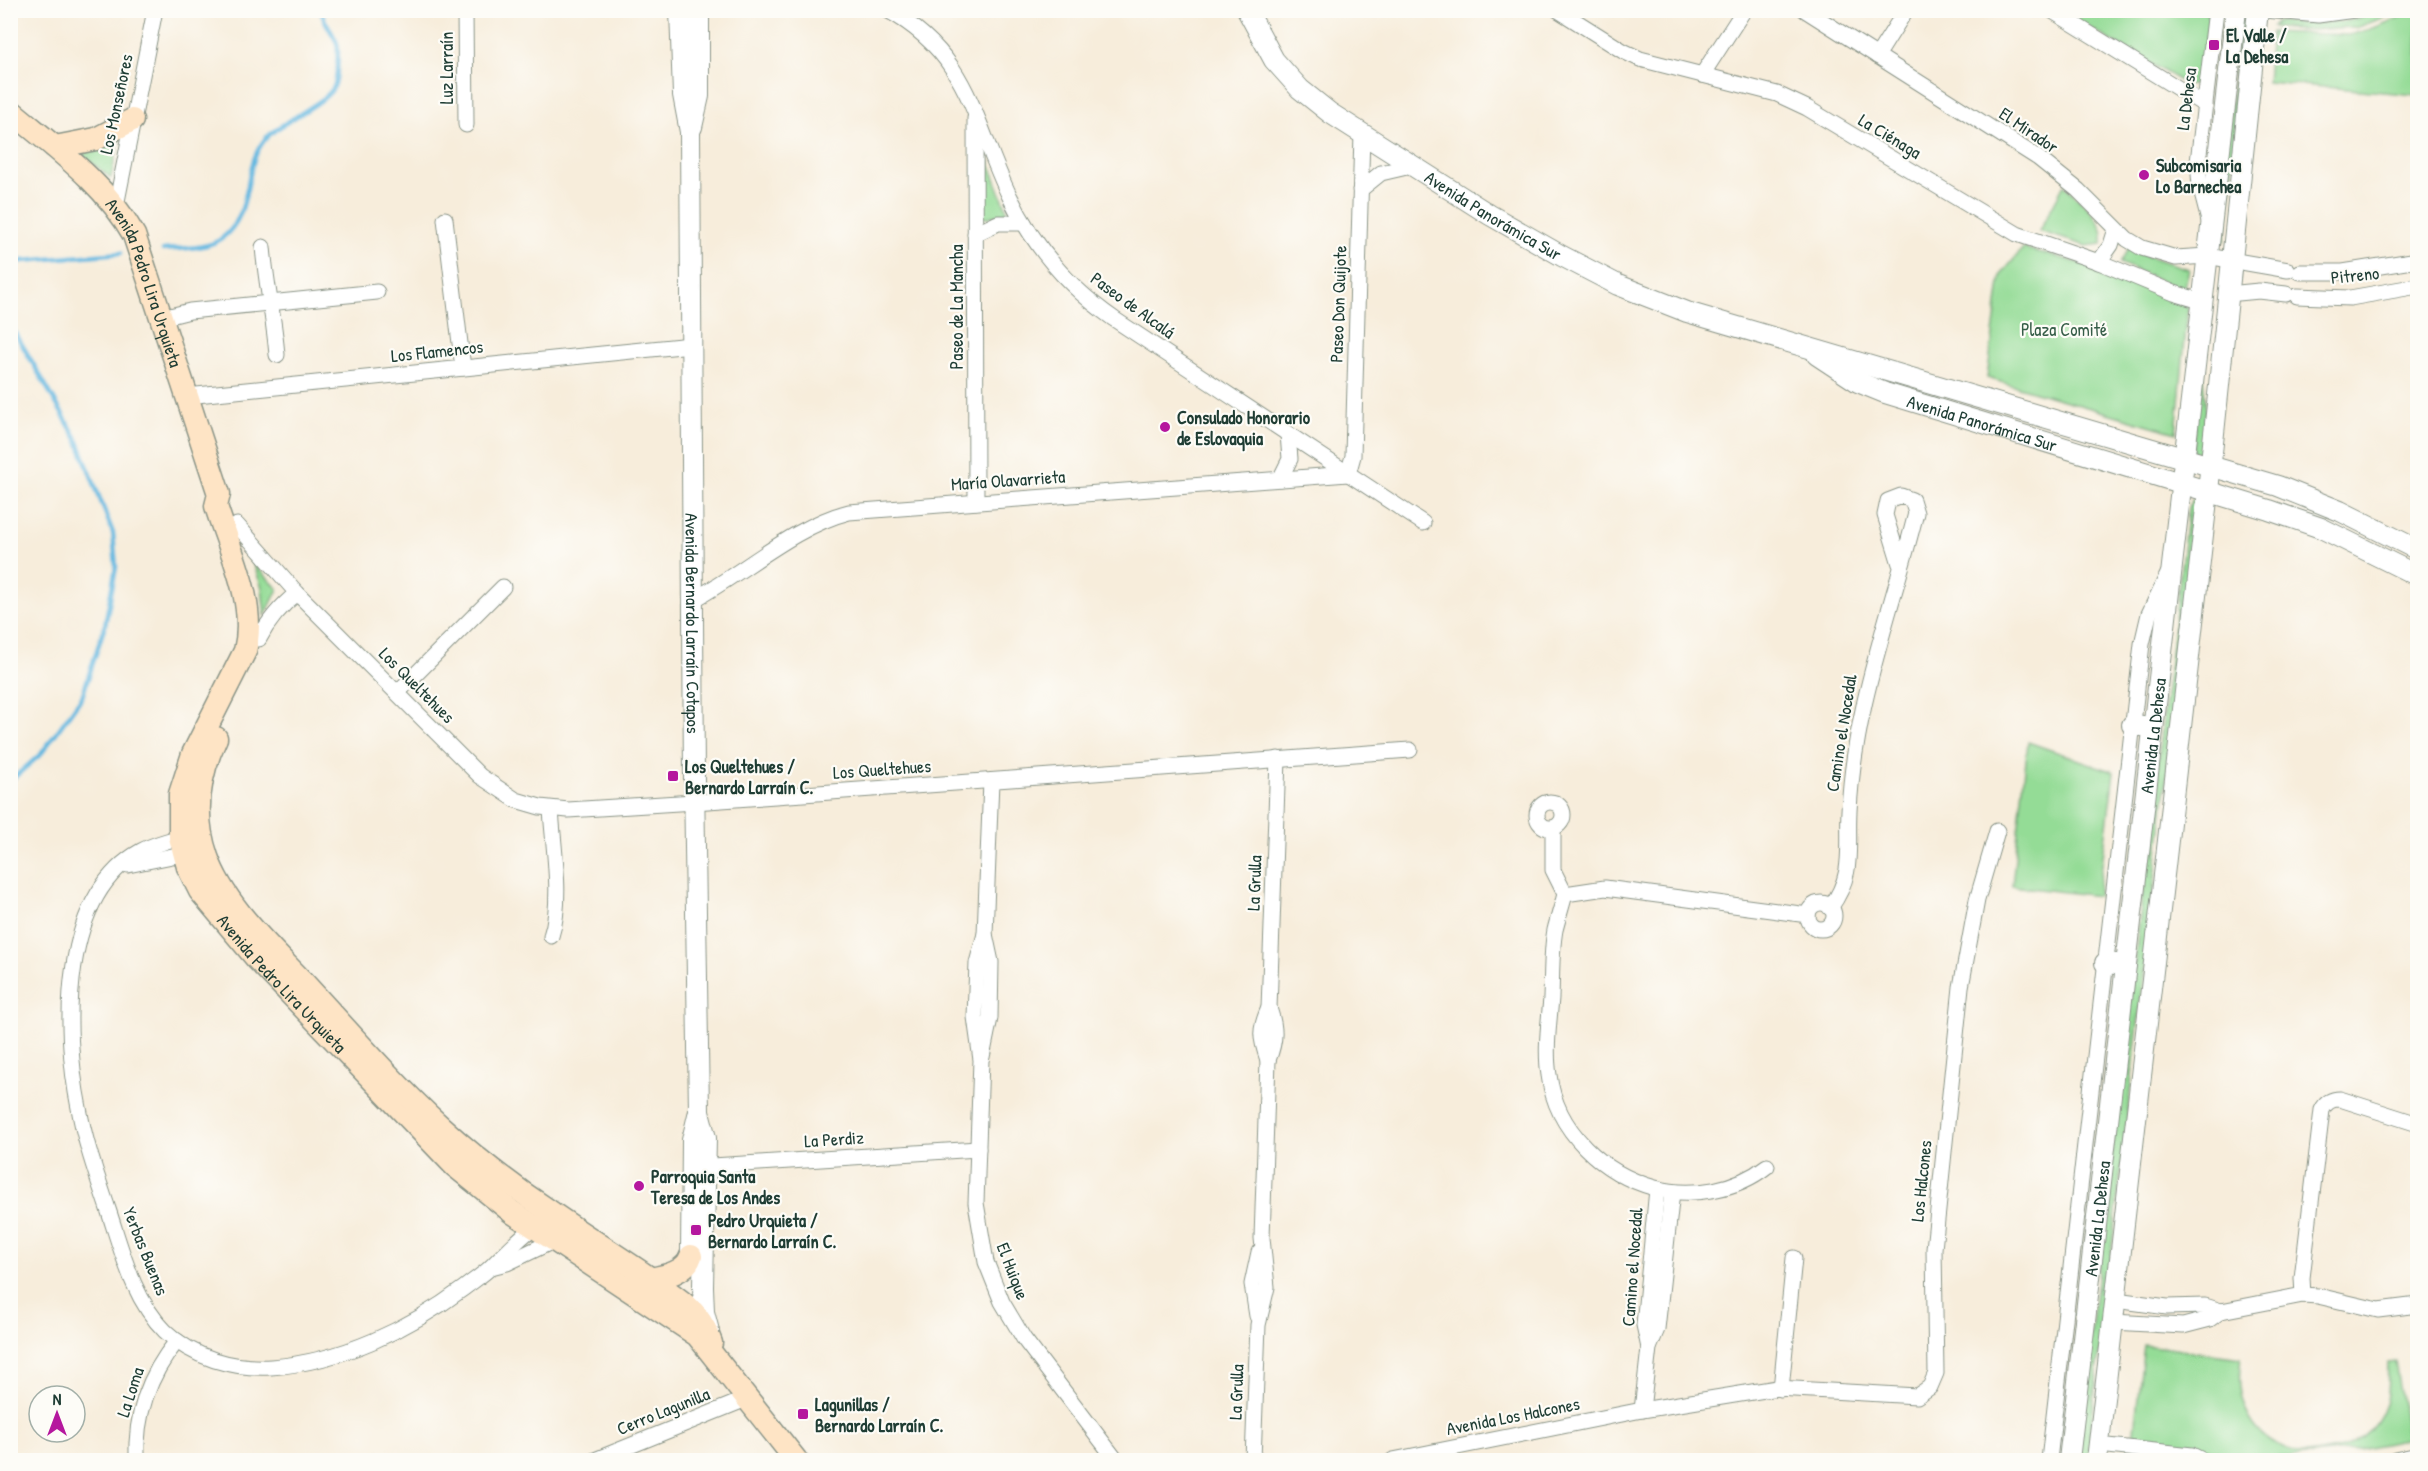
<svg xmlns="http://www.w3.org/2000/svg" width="2428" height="1471" font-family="'Patrick Hand',sans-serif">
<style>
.green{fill:#94dc96;stroke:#5a8c65;stroke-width:1.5}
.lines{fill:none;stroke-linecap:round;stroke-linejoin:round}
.stream{stroke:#64b8e0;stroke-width:4.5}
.minor-casing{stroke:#8b9588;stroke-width:17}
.tertiary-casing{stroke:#8b9588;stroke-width:22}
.secondary-casing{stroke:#8b9588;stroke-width:25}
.minor{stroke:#fff;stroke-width:15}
.tertiary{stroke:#fff;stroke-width:20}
.secondary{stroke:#fee4c5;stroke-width:22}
.poi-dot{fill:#b5179e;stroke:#fdfcf7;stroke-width:2}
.labels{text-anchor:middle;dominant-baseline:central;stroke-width:4.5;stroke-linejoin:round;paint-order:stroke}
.poi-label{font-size:18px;font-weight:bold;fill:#1f3d34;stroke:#fdfcf7;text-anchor:start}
.street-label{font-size:18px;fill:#1f3d34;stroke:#fdfcf7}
.park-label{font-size:18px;fill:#365d48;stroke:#fdfcf7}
</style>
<rect width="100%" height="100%" fill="#fdfcf7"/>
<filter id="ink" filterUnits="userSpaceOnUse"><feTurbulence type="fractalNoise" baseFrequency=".0167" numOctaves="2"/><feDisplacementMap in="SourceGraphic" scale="12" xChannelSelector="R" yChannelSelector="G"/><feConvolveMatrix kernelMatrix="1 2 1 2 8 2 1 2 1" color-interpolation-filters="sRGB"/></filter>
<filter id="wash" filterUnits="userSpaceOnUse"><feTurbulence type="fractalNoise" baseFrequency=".008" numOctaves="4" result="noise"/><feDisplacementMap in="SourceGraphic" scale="24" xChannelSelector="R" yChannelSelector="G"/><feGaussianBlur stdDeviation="1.35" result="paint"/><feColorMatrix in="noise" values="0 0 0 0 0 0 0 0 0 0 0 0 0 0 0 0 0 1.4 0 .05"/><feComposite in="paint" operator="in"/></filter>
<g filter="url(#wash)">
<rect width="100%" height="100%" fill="#f7eddb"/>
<!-- green -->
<g class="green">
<polygon points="2061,11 2204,11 2209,16 2200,85 2187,85"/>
<polygon points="2241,11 2250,11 2225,241 2217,240"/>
<polygon points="2386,11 2401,11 2356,28 2301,30 2272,26 2277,21 2305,24 2343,22"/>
<polygon points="2415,11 2418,11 2417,95 2267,82 2271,32 2349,35 2371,29"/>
<polygon points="119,139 111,178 80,153"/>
<polygon points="985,157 988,160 1007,210 1006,214 984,218 981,213 981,160"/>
<path d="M2064 185C2078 199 2109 222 2102 244L2086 246 2039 231Z"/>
<polygon points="2130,245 2147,256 2189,269 2184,291 2120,263"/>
<polygon points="2023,248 2087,265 2188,307 2176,433 1987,378 2001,275"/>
<polygon points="2201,360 2206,409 2203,449 2199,453 2193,452"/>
<polygon points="2192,500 2197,501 2198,511 2087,1460 2076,1460 2188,508"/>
<polygon points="253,563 278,589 265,616 262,588"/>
<polygon points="2028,742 2114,772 2098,896 2012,886"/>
<path d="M2144 1345 2241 1358C2235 1395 2247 1434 2284 1448 2289 1450 2296 1454 2301 1454 2308 1455 2317 1452 2324 1452 2354 1448 2375 1434 2385 1404 2389 1392 2387 1375 2388 1363L2395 1362 2408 1439 2354 1450 2288 1458 2224 1454 2203 1447 2133 1439Z"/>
</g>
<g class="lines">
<!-- stream -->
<g class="stream">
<path d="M163 250C180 248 207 249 221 239 256 213 240 166 267 137 283 120 330 102 335 84 337 77 339 49 337 43 332 31 325 25 321 10"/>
<polyline points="10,262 121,253"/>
<polyline points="10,324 77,439 113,533 116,567 105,625 82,697 41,754 10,781"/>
</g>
</g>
</g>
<g filter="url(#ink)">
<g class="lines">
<defs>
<g id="minor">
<polyline points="465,10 466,125"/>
<path d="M887 10C969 54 973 120 1009 195 1033 246 1068 287 1114 319L1423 523"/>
<polyline points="1558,10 1623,51 1640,59 1777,94 1807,108 2017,234 2099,262 2174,293 2201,301"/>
<polyline points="1805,10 2038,158 2078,190 2127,239 2142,248 2176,258 2207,256 2288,270"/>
<polyline points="2051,10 2205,105"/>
<polyline points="2265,10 2318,15 2354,10"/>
<polyline points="1877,56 1906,10"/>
<polyline points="1702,75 1744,10"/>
<polyline points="975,118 976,502"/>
<polyline points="1360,190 1381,173 1411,166"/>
<polyline points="116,206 155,10"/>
<polyline points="445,219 463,368"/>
<polyline points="2209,221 2200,186 2198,162 2216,10"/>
<polyline points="975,234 998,223 1024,223"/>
<path d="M263 247C266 283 274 318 277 355"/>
<polyline points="2099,262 2111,245 2116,229"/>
<polyline points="2300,272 2343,272 2418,260"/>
<polyline points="2228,294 2259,291 2286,294"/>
<polyline points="2297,296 2350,298 2418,286"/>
<polyline points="162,318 190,311 377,292"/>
<polyline points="187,396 691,345"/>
<polyline points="1280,479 1290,459 1288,434"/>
<polyline points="237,525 297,593 480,776 516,800 540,807 568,810 694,802 1410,750"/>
<path d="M693 600C743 573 794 526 849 512L1348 474 1353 456 1362 134"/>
<path d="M259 639C268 621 281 606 297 593"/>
<polyline points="398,692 503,587"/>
<circle cx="1550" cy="815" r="13"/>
<path d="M551 809C553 846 563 901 551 936"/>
<path d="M1553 828V870L1565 894C1562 906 1558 918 1555 930 1551 951 1552 976 1551 998 1549 1023 1545 1051 1549 1075 1556 1131 1603 1174 1655 1188 1692 1198 1737 1190 1767 1166"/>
<path d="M189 835C173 839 156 843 141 851 60 896 63 1030 79 1108 85 1143 97 1176 108 1209 122 1251 133 1299 165 1331 193 1358 233 1369 271 1367 341 1362 409 1329 464 1288 473 1281 484 1274 492 1266 507 1251 522 1235 540 1222"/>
<polyline points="128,865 192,852"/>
<polyline points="1565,894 1605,888 1808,915"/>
<circle cx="1821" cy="916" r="13"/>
<path d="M1830 908C1855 874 1847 849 1849 811 1854 707 1891 613 1916 513L1912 500 1901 496 1888 501 1885 515 1900 564"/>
<polyline points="985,934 977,963 975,1017 981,1060 976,1203 986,1262 1002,1302 1024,1339 1116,1460"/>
<polyline points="982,1057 990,1018 991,962 985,934 991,781"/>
<path d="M1268 1060C1276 1040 1276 1028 1269 1008L1278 759"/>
<polyline points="697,1167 978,1149"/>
<polyline points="491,1267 507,1263 555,1240"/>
<path d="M2303 1295 2302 1278 2322 1110C2326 1102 2331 1099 2340 1099L2418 1124"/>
<polyline points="2116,1300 2167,1307 2205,1306 2221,1311"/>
<polyline points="1257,1316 1252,1284 1259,1252"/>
<polyline points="2113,1322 2183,1326 2210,1319 2221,1311 2303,1295 2318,1296 2378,1310 2418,1305"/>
<polyline points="1649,1348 1644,1325 1657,1189"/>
<polyline points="1781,1389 1794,1258"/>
<polyline points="1642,1410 1649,1348 1657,1329 1672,1192"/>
<polyline points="2099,1445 2192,1455 2202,1460"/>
<path d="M137 1460C135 1416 149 1375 177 1341"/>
<polyline points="595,1460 746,1399"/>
<path d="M1253 1460 1258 1325 1267 1287 1262 1238 1268 1060C1260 1037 1259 1030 1269 1008"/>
<polyline points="1393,1460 1642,1410 1777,1388 1917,1396 1930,1387 1936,1373 1934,1249 1961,987 1977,900 1997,831"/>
<polyline points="2049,1460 2142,644 2149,614 2168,574"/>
<polyline points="2395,1460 2418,1455"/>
</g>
<g id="tertiary">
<path id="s1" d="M680 10 683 95 690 132 694 780 699 1112 706 1138 703 1287 704 1312 709 1331"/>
<path id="s2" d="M1247 10 1274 60 1300 89 1330 113 1490 215 1562 256 1618 285 1687 312 2278 486 2340 511 2418 550"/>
<polyline points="692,127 699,96 699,10"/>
<path id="s3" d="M1817 355 1858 382 1885 393 2269 510 2321 528 2418 576"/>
<polyline points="2132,725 2153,727"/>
<polyline points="2105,963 2126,965"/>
<polyline points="691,1252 692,1140 698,1115"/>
<path id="s4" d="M2069 1460 2236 10"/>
<polyline points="2097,1460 2208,491 2258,10"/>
</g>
<g id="secondary">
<path id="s5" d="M10 110C55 148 105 183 134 235L219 494 216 506C230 552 257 603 245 651L193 754 180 794V837L188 867 200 891 257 959 455 1166 512 1212 697 1335 796 1460"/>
<polyline points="55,147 96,139 132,120"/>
<path d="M216 738C198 776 193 817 207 857 223 904 269 946 303 982 348 1031 392 1082 441 1127 475 1158 513 1187 552 1213 589 1239 628 1262 665 1289 675 1297 688 1305 696 1315 702 1323 708 1334 711 1343"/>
<path d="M651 1279C666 1276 686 1272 691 1256"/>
</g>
</defs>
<!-- minor casing -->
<use href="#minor" class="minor-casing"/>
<!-- tertiary casing -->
<use href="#tertiary" class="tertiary-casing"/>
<!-- secondary casing -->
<use href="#secondary" class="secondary-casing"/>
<!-- minor -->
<use href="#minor" class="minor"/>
<!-- tertiary -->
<use href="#tertiary" class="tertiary"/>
<!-- secondary -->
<use href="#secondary" class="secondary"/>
</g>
</g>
<!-- markers -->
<g class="poi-dot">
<rect x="2208" y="39" width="12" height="12" rx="3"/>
<circle cx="2144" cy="175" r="6"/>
<circle cx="1165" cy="427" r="6"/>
<rect x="667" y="770" width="12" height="12" rx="3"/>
<circle cx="639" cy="1186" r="6"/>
<rect x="690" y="1224" width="12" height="12" rx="3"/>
<rect x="797" y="1408" width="12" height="12" rx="3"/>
</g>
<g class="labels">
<!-- poi labels -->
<g class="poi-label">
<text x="2226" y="35">El Valle /<tspan x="2226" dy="21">La Dehesa</tspan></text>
<text x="2156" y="165">Subcomisaria<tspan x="2156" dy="21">Lo Barnechea</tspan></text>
<text x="1177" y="417">Consulado Honorario<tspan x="1177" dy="21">de Eslovaquia</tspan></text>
<text x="685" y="766">Los Queltehues /<tspan x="685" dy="21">Bernardo Larraín C.</tspan></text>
<text x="651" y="1176">Parroquia Santa<tspan x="651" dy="21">Teresa de Los Andes</tspan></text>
<text x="708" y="1220">Pedro Urquieta /<tspan x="708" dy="21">Bernardo Larraín C.</tspan></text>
<text x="815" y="1404">Lagunillas /<tspan x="815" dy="21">Bernardo Larraín C.</tspan></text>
</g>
<!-- street labels -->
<g class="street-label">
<text transform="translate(446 68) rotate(-90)">Luz Larraín</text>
<text transform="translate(2186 99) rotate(-83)">La Dehesa</text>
<text transform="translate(116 104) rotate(-78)">Los Monseñores</text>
<text transform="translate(2029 130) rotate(34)">El Mirador</text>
<text transform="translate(1890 136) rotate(31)">La Ciénaga</text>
<text stroke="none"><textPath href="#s2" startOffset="327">Avenida Panorámica Sur</textPath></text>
<text transform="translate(2355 275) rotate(-6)">Pitreno</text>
<text stroke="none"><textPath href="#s5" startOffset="225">Avenida Pedro Lira Urquieta</textPath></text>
<text transform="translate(1338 304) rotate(-88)">Paseo Don Quijote</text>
<text transform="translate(1133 305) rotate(36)">Paseo de Alcalá</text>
<text transform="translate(956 307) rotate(-90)">Paseo de La Mancha</text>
<text transform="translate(437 351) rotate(-6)">Los Flamencos</text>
<text stroke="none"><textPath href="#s3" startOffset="180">Avenida Panorámica Sur</textPath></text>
<text transform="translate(1008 480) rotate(-4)">María Olavarrieta</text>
<text stroke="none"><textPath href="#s1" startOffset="614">Avenida Bernardo Larraín Cotapos</textPath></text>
<text transform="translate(417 685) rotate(45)">Los Queltehues</text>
<text transform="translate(1841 733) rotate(-81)">Camino el Nocedal</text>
<text stroke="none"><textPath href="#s4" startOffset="729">Avenida La Dehesa</textPath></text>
<text transform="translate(882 769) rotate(-4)">Los Queltehues</text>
<text transform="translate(1254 883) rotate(-88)">La Grulla</text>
<text stroke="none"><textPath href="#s5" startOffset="994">Avenida Pedro Lira Urquieta</textPath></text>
<text transform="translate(834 1139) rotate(-4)">La Perdiz</text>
<text transform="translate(1921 1181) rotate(-84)">Los Halcones</text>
<text stroke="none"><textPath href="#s4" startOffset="243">Avenida La Dehesa</textPath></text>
<text transform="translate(146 1251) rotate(68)">Yerbas Buenas</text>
<text transform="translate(1632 1267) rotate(-86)">Camino el Nocedal</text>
<text transform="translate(1013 1271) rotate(69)">El Huique</text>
<text transform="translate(130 1392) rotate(-72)">La Loma</text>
<text transform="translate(1236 1392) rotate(-88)">La Grulla</text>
<text transform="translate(663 1411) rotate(-22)">Cerro Lagunilla</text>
<text transform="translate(1513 1416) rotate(-11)">Avenida Los Halcones</text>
</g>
<!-- park labels -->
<g class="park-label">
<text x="2064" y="329">Plaza Comité</text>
</g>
</g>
<!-- margin -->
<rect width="2428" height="1471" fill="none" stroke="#fdfcf7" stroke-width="36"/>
<!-- north arrow -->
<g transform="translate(57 1414)"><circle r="28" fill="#fdfcf7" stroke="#a4b0a9" stroke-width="1.5"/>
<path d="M0-4.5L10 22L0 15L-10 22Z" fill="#b5179e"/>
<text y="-9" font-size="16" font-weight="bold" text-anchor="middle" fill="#1f3d34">N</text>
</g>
</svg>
